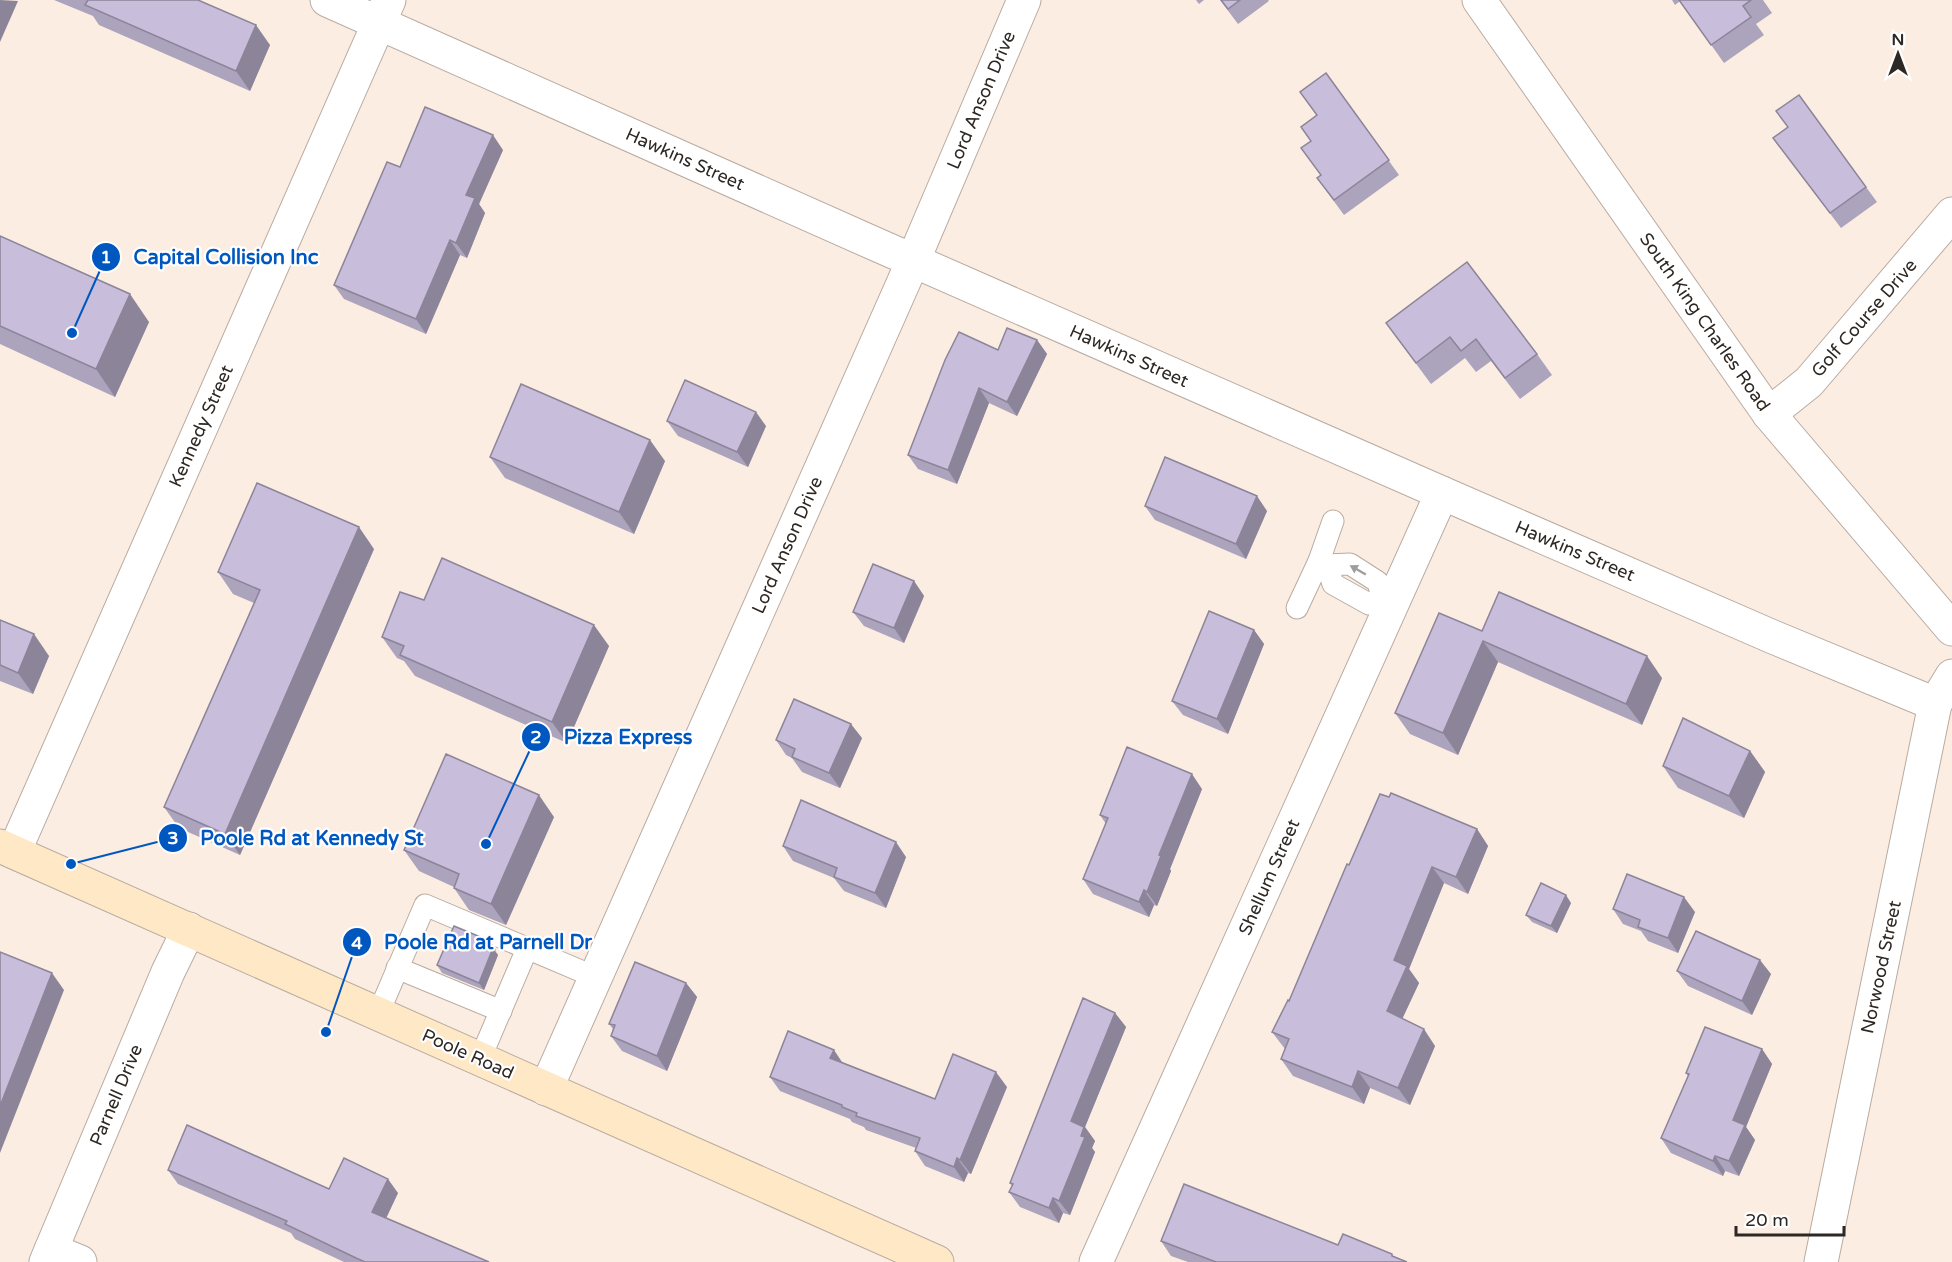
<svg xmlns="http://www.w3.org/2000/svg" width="1952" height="1262" font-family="'Varela Round',sans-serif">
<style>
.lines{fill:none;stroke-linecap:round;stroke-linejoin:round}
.service-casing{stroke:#b9aba1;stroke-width:23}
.minor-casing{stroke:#b9aba1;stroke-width:35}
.tertiary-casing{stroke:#b9aba1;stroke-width:35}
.secondary-casing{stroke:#b9aba1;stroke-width:35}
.service{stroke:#fff;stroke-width:21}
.minor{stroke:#fff;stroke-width:33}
.tertiary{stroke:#fff;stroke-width:33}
.secondary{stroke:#fee8c5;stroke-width:33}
.wall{fill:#aca3bc}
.shaded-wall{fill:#8c8499}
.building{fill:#c8bddb;stroke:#8c8499;stroke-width:1.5}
.oneway{fill:#a09e9c}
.labels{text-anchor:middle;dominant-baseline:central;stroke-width:4.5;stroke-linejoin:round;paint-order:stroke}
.street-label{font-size:18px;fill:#2d2824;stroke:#fff}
.leader{fill:none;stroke:#0057c0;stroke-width:2}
.callout-dot{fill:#0057c0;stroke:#fff;stroke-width:2}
.mark-label{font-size:18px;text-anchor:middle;font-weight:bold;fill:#fff}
.callout-label{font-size:20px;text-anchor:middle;font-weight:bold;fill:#0057c0;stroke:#fff;stroke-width:4.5;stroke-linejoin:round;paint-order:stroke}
</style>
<rect width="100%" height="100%" fill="#fcede2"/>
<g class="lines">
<defs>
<g id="service">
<polyline points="1327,565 1319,561 1333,521"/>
<polyline points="1382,598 1369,604 1333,584 1327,565 1350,564 1378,582 1382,598 1392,603"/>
<polyline points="1297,608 1319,561"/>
<polyline points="397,968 501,1011"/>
<polyline points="378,1014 425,905 595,977"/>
<polyline points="480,1059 527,949"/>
</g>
<g id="minor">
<polyline points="327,0 873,243 1442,493 1773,637 1935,704"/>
<polyline points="1769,414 1809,382 1952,214"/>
<polyline points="14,852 389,0"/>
<polyline points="546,1089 913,261 1024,0"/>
<polyline points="51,1250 80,1262"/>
<polyline points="46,1262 168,972 189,929"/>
<polyline points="1096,1262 1442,493"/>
</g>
<g id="tertiary">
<polyline points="1479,0 1769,414 1952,629"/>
<polyline points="1821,1262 1935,704 1952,676"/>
</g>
<polyline id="secondary" points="0,846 937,1262"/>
</defs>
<!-- service casing -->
<use href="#service" class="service-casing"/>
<!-- minor casing -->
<use href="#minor" class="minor-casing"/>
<!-- tertiary casing -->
<use href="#tertiary" class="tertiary-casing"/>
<!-- secondary casing -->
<use href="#secondary" class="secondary-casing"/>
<!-- service -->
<use href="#service" class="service"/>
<!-- minor -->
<use href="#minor" class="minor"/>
<!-- tertiary -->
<use href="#tertiary" class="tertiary"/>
<!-- secondary -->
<use href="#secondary" class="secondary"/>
</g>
<!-- wall -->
<g class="wall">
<polygon points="54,0 198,0 270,45 250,91 99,25 93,16"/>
<polygon points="1196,0 1204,0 1199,4"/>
<polygon points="1220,0 1268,0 1269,1 1238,24"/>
<polygon points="1672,0 1763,0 1772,13 1756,24 1764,35 1724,63 1680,1 1675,5"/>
<polygon points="1326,73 1399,175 1344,215 1317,178 1321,175 1311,141 1317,116 1300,92"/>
<polygon points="1776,111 1866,187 1877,202 1841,228 1773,138 1788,127"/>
<polygon points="503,150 479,204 485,213 467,258 460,255 426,334 344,299 334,285 400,167"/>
<polygon points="0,236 149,322 115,397 0,344"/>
<polygon points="1467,262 1537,354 1552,375 1520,399 1491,361 1476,372 1465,358 1431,384 1386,323"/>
<polygon points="1037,340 1047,354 1017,416 989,403 957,484 918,469 908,455 998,350"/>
<polygon points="667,421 766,426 748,467 678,436"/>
<polygon points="490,457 665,461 634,534 505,478"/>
<polygon points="1145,506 1267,511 1246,559 1155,520"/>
<polygon points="374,549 240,855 179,828 164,807 254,603 233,594 218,572"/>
<polygon points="914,581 924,596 904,643 864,626 853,612"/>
<polygon points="424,600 609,646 567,743 415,676 404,661 397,658 382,637"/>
<polygon points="0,620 49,656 33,694 0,681"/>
<polygon points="1254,630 1264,644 1228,734 1183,715 1172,701"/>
<polygon points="1482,631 1662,678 1642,725 1498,662 1458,755 1410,734 1395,713"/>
<polygon points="862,738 840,788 802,772 792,758 786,755 776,740"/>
<polygon points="1750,751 1765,772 1744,818 1678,788 1663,766"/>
<polygon points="1202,789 1170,869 1171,871 1157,906 1154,905 1149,917 1093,894 1083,879 1106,824 1100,815"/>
<polygon points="554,817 506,925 469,910 454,888 454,887 419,871 404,850"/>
<polygon points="1477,829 1488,846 1468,894 1444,883 1409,969 1419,983 1402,1019 1435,1046 1410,1105 1370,1088 1364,1104 1293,1076 1281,1059 1285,1049 1272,1032 1289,1001 1349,865"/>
<polygon points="783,846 906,857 886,908 844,891 834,878 793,861"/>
<polygon points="1571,903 1557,933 1532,922 1526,915"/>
<polygon points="1613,909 1695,912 1678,953 1648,941 1641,931 1623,924"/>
<polygon points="490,941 496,949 495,951 498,955 484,990 442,973 437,965"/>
<polygon points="1677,971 1771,974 1752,1015 1688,986"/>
<polygon points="686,983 697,997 667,1071 622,1051 611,1036 613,1029 609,1024"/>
<polygon points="1115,1013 1126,1027 1085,1127 1095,1141 1092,1148 1095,1152 1070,1215 1063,1213 1059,1223 1020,1207 1009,1192 1012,1186 1010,1183"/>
<polygon points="1762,1049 1772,1064 1746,1127 1755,1140 1739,1176 1725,1171 1723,1176 1671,1153 1661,1138 1688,1076 1686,1073"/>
<polygon points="842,1062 935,1099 1007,1087 971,1174 968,1173 964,1182 925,1166 915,1151 916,1148 866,1130 864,1127 852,1122 850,1119 780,1091 770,1077"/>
<polygon points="168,1170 329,1189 398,1193 386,1218 489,1262 344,1262 295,1239 291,1233 178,1184"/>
<polygon points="1161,1241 1338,1245 1394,1256 1407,1262 1188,1262 1171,1256"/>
</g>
<!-- shaded-wall -->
<g class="shaded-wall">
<polygon points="0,0 18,1 0,42"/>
<polygon points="256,25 270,45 250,91 236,71"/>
<polygon points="493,135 503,150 479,204 485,213 467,258 456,243 466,195"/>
<polygon points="450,240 460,255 426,334 416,319"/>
<polygon points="130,294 149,322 115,397 96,369"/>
<polygon points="1037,340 1047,354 1017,416 1007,402"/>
<polygon points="979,388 989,403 957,484 948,470"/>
<polygon points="756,412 766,426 748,467 737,452"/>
<polygon points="650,440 665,461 634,534 619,512"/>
<polygon points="1257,496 1267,511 1246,559 1236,544"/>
<polygon points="359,527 374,549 240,855 225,834"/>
<polygon points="914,581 924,596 904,643 894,628"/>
<polygon points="594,625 609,646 567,743 552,722"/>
<polygon points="1254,630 1264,644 1228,734 1217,719"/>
<polygon points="34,634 49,656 33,694 18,673"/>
<polygon points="1483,641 1498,662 1458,755 1443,733"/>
<polygon points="1647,656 1662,678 1642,725 1626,704"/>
<polygon points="851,724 862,738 840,788 829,773"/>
<polygon points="1750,751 1765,772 1744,818 1729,796"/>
<polygon points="1192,774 1202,789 1170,869 1171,871 1157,906 1147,892 1159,855"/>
<polygon points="539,795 554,817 506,925 491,904"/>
<polygon points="1477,829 1488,846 1468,894 1456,877"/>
<polygon points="896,842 906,857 886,908 875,893"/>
<polygon points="1432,867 1444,883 1409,969 1419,983 1398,1028 1387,1011 1394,960"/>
<polygon points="1144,890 1154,905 1149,917 1139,902"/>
<polygon points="1566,895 1571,903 1557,933 1551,926"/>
<polygon points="1684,897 1695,912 1678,953 1668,938"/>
<polygon points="490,941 496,949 495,951 498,955 484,990 479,983"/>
<polygon points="1760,960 1771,974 1752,1015 1742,1001"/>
<polygon points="52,973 64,990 0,1153 0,1106"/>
<polygon points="686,983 697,997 667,1071 657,1056"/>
<polygon points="1115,1013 1126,1027 1085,1127 1095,1141 1092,1148 1095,1152 1070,1215 1059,1201 1071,1121"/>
<polygon points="1424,1029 1435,1046 1410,1105 1398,1088"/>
<polygon points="1762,1049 1772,1064 1746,1127 1755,1140 1739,1176 1729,1161 1733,1120"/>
<polygon points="834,1050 844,1065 830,1058"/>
<polygon points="1358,1071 1370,1088 1364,1104 1352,1087"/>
<polygon points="996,1072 1007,1087 971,1174 960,1160"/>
<polygon points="1715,1156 1725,1171 1723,1176 1713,1161"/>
<polygon points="957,1158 968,1173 964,1182 954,1167"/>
<polygon points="388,1179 398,1193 382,1227 372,1212"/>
<polygon points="1053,1198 1063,1213 1059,1223 1049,1208"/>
</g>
<!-- building -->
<g class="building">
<polygon points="88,0 198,0 256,25 236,71 85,5"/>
<polygon points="1221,0 1240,0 1228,9"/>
<polygon points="1679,0 1751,0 1743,6 1751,17 1711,45"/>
<polygon points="1326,73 1389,160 1334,200 1317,178 1321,175 1301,148 1311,141 1301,127 1317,115 1300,92"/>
<polygon points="1799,95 1866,187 1830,213 1773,138 1788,127 1776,111"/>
<polygon points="425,107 493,135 466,195 475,198 456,243 450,240 416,319 334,285 387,162 400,167"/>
<polygon points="0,236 130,294 96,369 0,326"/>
<polygon points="1467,262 1537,354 1505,378 1476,339 1461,351 1450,337 1416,363 1386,323"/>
<polygon points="1007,328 1037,340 1007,402 979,388 948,470 908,455 945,360 959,332 998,350"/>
<polygon points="685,380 756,412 737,452 667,421"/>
<polygon points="521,384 650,440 619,512 490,457"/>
<polygon points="1165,457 1257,496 1236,544 1145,506"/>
<polygon points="257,483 359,527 225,834 164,807 260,590 218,572"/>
<polygon points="442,558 594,625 552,722 400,655 404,646 382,637 400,592 424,600"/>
<polygon points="873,564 914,581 894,628 853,612"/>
<polygon points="1499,592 1647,656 1626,704 1483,641 1443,733 1395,713 1439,613 1482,631"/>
<polygon points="1209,611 1254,630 1217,719 1172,701"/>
<polygon points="0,620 34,634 18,673 0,665"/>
<polygon points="794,699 851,724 829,773 792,757 795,749 776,740"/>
<polygon points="1683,718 1750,751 1729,796 1663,766"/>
<polygon points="1127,747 1192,774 1159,855 1161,856 1147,892 1144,890 1139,902 1083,879 1108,818 1100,815"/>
<polygon points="446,754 539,795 491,904 454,888 459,874 404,850"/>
<polygon points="1391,793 1477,829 1456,877 1432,867 1394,960 1407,966 1387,1011 1424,1029 1398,1088 1358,1071 1352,1087 1281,1059 1289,1039 1272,1032 1288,1000 1289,1001 1347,864 1349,865 1380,794 1389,797"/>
<polygon points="801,800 896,842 875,893 834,877 837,868 783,846"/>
<polygon points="1627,874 1684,897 1668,938 1638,927 1640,920 1613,909"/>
<polygon points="1541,883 1566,895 1551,926 1526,915"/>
<polygon points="454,926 490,941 488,946 493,948 479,983 437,965"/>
<polygon points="1696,931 1760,960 1742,1001 1677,971"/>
<polygon points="0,952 52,973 0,1106"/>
<polygon points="635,962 686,983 657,1056 611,1036 615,1025 609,1024"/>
<polygon points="1083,998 1115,1013 1071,1121 1084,1127 1081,1136 1085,1137 1059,1201 1053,1198 1049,1208 1009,1192 1013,1184 1010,1183"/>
<polygon points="1705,1027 1762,1049 1733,1120 1745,1125 1729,1161 1715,1156 1713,1161 1661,1138 1689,1074 1686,1073"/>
<polygon points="788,1031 834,1050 830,1058 935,1099 953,1054 996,1072 960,1160 957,1158 954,1167 915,1151 920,1138 856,1116 857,1113 842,1107 842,1105 770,1077"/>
<polygon points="187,1125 329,1189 344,1158 388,1179 372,1212 489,1262 365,1262 356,1258 285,1224 287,1221 168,1170"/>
<polygon points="1184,1184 1338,1245 1343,1234 1392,1254 1392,1256 1407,1262 1216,1262 1161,1241"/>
</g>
<!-- one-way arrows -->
<defs><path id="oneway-solid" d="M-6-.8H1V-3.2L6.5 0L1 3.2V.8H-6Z" transform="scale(1.5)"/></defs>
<use class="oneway" href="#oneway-solid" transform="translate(1358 570) rotate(-150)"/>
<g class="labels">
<!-- street labels -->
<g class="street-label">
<text transform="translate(981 100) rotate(-67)">Lord Anson Drive</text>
<text transform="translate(685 159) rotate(24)">Hawkins Street</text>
<text transform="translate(1864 318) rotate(-49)">Golf Course Drive</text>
<text transform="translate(1705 322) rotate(55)">South King Charles Road</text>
<text transform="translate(1129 356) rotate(24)">Hawkins Street</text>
<text transform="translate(201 426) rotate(-66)">Kennedy Street</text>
<text transform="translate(787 545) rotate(-66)">Lord Anson Drive</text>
<text transform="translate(1575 551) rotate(23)">Hawkins Street</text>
<text transform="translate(1269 877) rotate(-66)">Shellum Street</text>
<text transform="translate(1881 967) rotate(-78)">Norwood Street</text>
<text transform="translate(468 1054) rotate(24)">Poole Road</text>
<text transform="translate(116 1095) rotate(-67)">Parnell Drive</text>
</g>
</g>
<!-- callouts -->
<path class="leader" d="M72 333L106 257M486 844L536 737M71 864L173 838M326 1032L357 942"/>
<g class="callout-dot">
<circle cx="72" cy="333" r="6"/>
<circle cx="486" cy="844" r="6"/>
<circle cx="71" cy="864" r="6"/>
<circle cx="326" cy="1032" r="6"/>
<circle cx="106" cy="257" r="15"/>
<circle cx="536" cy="737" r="15"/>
<circle cx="173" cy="838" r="15"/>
<circle cx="357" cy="942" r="15"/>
</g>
<g class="mark-label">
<text x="106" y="263">1</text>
<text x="536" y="743">2</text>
<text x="173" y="844">3</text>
<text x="357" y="949">4</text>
</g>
<g class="callout-label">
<text x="226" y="264">Capital Collision Inc</text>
<text x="628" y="744">Pizza Express</text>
<text x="312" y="845">Poole Rd at Kennedy St</text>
<text x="488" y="949">Poole Rd at Parnell Dr</text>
</g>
<!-- north arrow -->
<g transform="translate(1898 54)" stroke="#ffffff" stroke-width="4.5" paint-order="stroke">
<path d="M0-4.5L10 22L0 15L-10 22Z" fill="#2d2824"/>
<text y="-9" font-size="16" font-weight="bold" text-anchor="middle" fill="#2d2824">N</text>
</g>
<!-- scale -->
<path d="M1736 1226v9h108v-9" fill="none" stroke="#2d2824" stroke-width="3"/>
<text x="1745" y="1226" font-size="18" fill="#2d2824" stroke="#ffffff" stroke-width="4.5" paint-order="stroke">20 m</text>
</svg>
